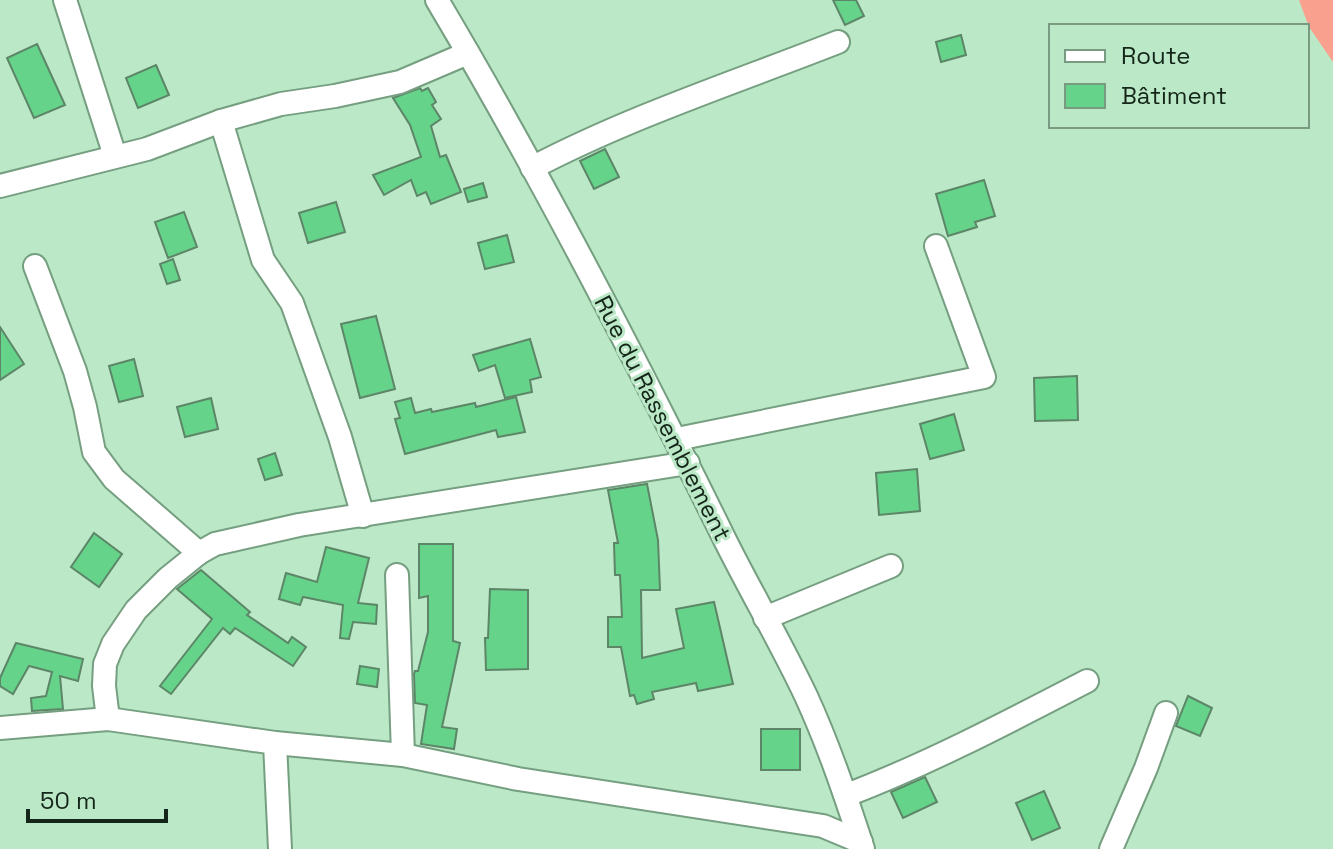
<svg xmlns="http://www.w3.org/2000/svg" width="1333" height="849" font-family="'Space Grotesk',sans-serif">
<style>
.green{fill:#faa08e}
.building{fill:#65d48a;stroke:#5c8667;stroke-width:2}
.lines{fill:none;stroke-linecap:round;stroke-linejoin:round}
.minor-casing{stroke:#759f80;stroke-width:26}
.minor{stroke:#fff;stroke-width:22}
.labels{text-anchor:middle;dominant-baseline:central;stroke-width:6;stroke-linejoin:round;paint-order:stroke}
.street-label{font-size:24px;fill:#142519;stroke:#bbe8c6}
</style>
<rect width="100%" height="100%" fill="#bbe8c6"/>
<!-- green -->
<polygon class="green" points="1299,0 1333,0 1333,62 1309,27"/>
<!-- building -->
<g class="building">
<polygon points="833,0 856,0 864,16 845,25"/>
<polygon points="961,35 966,55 941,62 936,42"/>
<polygon points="37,44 65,105 34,118 7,58"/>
<polygon points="156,65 169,95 138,108 126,78"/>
<polygon points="420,88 422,91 428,88 436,102 432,105 441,119 431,126 440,157 446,155 461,192 431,204 426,192 417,196 411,180 384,195 373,175 421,157 410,125 393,98"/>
<polygon points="605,149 619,177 594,189 580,161"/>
<polygon points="984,180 995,216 975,222 977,227 948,236 936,194"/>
<polygon points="483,183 487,197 468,202 464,189"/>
<polygon points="336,202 345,232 308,243 299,213"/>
<polygon points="184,212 197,247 168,258 155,222"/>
<polygon points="507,235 514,262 485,269 478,243"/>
<polygon points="173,259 180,280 167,284 160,264"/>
<polygon points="376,316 395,389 360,398 341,324"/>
<polygon points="0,327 24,364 0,380"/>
<polygon points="530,339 541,377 530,380 532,392 505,398 495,365 479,371 473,355"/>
<polygon points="134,359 143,396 119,402 109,366"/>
<polygon points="1077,376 1078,420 1035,421 1034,378"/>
<polygon points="516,397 525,432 498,437 496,430 405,454 395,419 400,418 395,402 411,398 415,413 431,409 432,412 475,403 476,407"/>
<polygon points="211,398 218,429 185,437 177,407"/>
<polygon points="954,414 964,450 930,459 920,424"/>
<polygon points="275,453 282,475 265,480 258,459"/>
<polygon points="917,469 920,511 879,515 876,473"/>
<polygon points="647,484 658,540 660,590 641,590 642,658 684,648 676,609 714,602 733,684 698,691 696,683 652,692 654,699 637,704 634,695 630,696 621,647 608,647 608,617 622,617 620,575 615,575 614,543 618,543 608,490"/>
<polygon points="94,533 122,554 99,587 71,567"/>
<polygon points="419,544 453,544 453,641 460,643 442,727 457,729 454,749 421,744 427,705 415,703 414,674 415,671 418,671 428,632 428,596 419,598"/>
<polygon points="326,547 369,558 358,603 377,605 376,624 353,622 349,639 340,638 343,605 303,597 300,605 279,599 286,573 317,582"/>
<polygon points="201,570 250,612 247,615 288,643 292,637 306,647 293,666 235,628 230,634 223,628 171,694 160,686 212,619 177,589"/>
<polygon points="490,589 528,590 528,669 486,670 485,638 488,638"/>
<polygon points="16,643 83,659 78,681 60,676 63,709 32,711 31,698 46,696 52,672 29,666 13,694 0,686 0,678"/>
<polygon points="360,666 379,669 377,687 357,684"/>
<polygon points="1188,696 1212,708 1200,736 1176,726"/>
<rect x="761" y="729" width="39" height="41"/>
<polygon points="925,777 937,802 903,818 891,792"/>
<polygon points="1044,791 1060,828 1032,840 1016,803"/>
</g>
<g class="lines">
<defs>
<g id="minor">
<polyline points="65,0 115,156"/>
<path d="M437 0C541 175 635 357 725 540 751 592 781 643 806 696 829 746 846 797 863 849"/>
<polyline points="221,121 263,260 292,303 340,437 363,516"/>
<path d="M532 168C629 117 736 82 838 42"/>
<polyline points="0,186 147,149 221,121 281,104 335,96 400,82 468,53"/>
<polyline points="35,266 75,371 85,407 94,452 114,479 199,553"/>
<polyline points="677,439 984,377 936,246"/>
<polyline points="397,575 403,755"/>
<polyline points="765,618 891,566"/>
<polyline points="108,719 104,686 105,664 113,644 136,610 168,578 199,553 215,544 299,525 688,463"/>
<polyline points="0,728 108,719 275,743 403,755 518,779 823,826 861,842"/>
<polyline points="275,743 280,849"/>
<path d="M847 795C930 763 1008 722 1087 681"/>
<polyline points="1111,849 1146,768 1166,713"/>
</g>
</defs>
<!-- minor casing -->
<use href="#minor" class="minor-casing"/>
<!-- minor -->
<use href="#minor" class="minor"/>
</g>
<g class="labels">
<!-- street labels -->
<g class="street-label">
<text transform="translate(663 418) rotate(63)">Rue du Rassemblement</text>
</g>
</g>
<!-- legend -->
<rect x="1049" y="24" width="260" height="104" fill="#bbe8c6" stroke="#789a81" stroke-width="2"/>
<rect x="1065" y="50" width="40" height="12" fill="#ffffff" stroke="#789a81" stroke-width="2"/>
<text x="1121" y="64" font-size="24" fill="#142519">Route</text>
<rect x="1065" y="84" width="40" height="24" fill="#65d48a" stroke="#789a81" stroke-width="2"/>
<text x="1121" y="104" font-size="24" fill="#142519">Bâtiment</text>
<!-- scale -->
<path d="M28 809v12h138v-12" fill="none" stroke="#142519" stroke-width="4"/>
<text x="40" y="809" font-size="24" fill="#142519" stroke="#bbe8c6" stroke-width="6" paint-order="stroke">50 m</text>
</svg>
